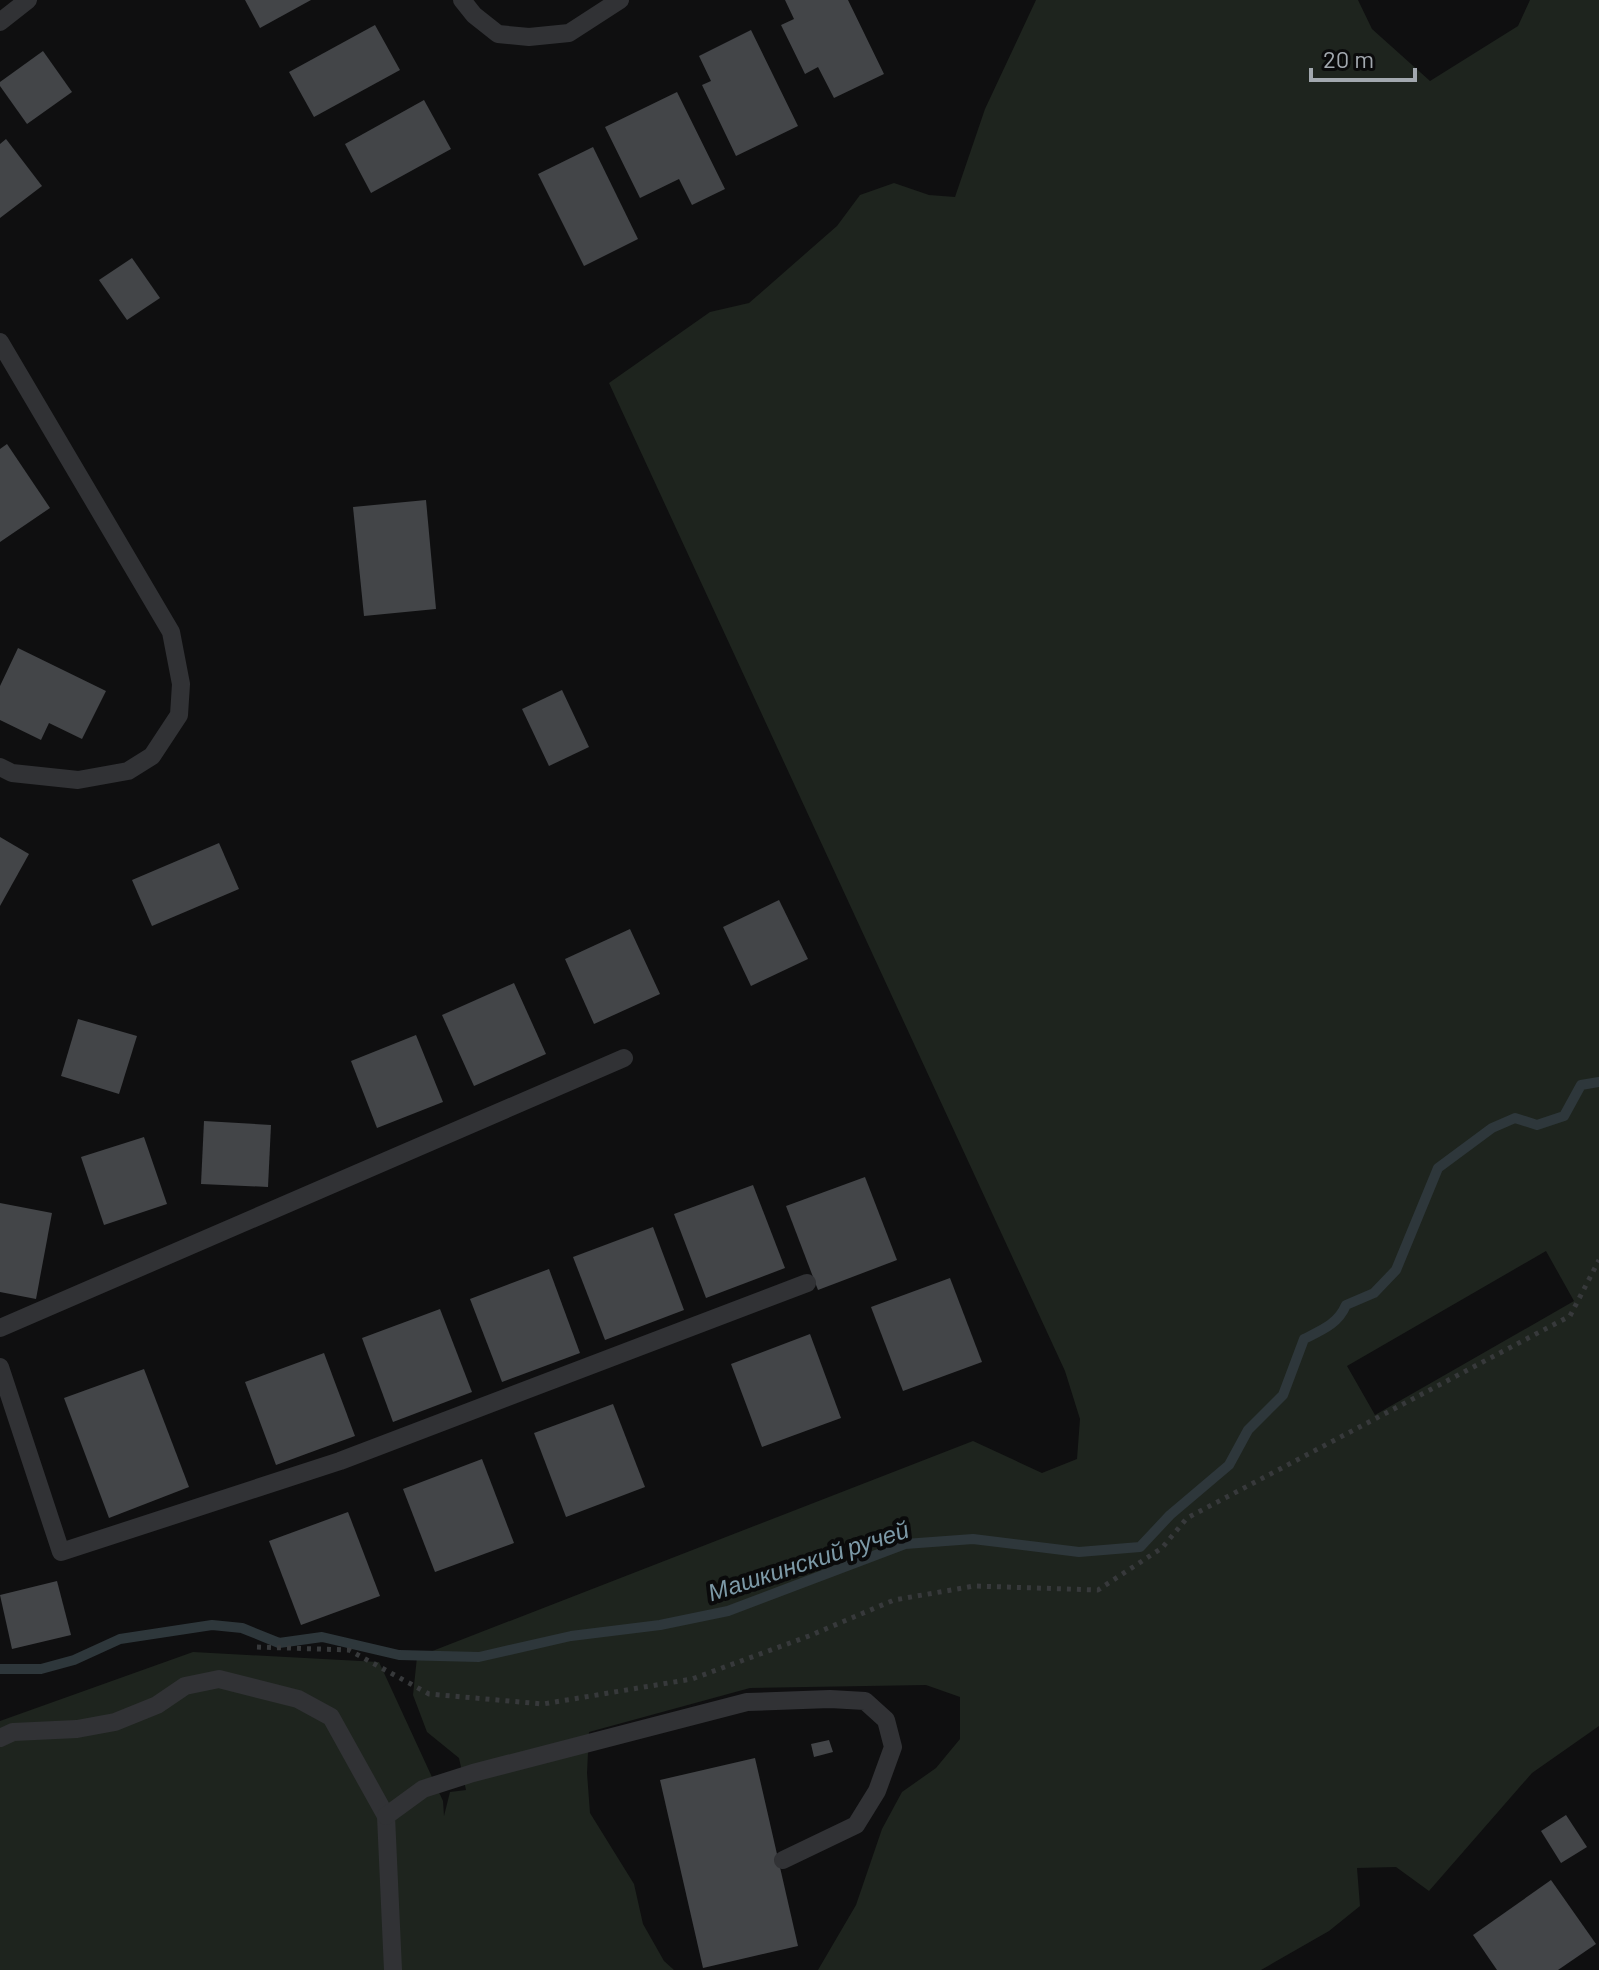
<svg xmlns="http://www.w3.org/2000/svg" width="1599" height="1970" font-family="Barlow,sans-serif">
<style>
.green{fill:#1e241e;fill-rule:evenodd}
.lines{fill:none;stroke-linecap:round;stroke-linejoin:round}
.stream{stroke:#2e373b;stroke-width:10}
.building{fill:#434548}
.path{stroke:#37393b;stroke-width:5;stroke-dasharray:4 6;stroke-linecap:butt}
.lane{stroke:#313235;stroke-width:18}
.labels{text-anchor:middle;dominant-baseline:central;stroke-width:8;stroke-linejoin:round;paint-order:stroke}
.water-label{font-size:24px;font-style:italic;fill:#7c99a7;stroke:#0a0a0b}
</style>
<rect width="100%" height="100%" fill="#0f0f10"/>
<!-- green -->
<path class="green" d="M1036 0H1358L1372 29 1430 81 1518 26 1530 0H1599V1726L1532 1773 1429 1891 1396 1867 1357 1868 1360 1906 1329 1931 1261 1970H818L856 1905 882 1829 902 1792 936 1768 960 1739V1697L926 1685 750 1688 589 1732 587 1773 590 1813 634 1884 643 1924 664 1961 674 1970H0V1721L193 1652 379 1662 443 1801 444 1816 450 1792 466 1790 459 1758 427 1732 413 1695 417 1657 973 1441 1042 1473 1077 1459 1080 1419 1065 1371 609 383 710 312 749 303 837 226 860 195 894 183 929 195 955 197 985 109ZM1546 1251 1574 1301 1375 1415 1347 1366Z"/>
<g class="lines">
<!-- stream -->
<path class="stream" d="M0 1669H41L74 1660 120 1639 212 1625 242 1628 279 1643 322 1637 399 1655 479 1657 571 1636 660 1625 728 1611 905 1544 973 1539 1079 1552 1140 1547 1170 1515 1229 1465 1248 1430 1283 1395 1304 1339C1322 1330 1338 1324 1346 1305L1374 1293 1396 1270 1438 1168 1492 1128 1515 1118 1537 1125 1564 1116 1581 1085 1599 1082"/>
</g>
<!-- building -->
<g class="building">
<polygon points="245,0 311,0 260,28"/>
<polygon points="785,0 848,0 884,74 834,98 818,67 805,74 781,25 794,19"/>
<polygon points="375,25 400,70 314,117 289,72"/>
<polygon points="751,30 798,126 736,156 702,85 711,81 699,56"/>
<polygon points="43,51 72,92 27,124 0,86 0,82"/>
<polygon points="677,92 725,189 692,205 679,179 640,198 605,127"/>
<polygon points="424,100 451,149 371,193 345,144"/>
<polygon points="6,139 42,186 0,218 0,144"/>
<polygon points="593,147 638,239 584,266 538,174"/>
<polygon points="132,258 160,298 127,320 99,280"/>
<polygon points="7,444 50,508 0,542 0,449"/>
<polygon points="426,500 436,609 364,616 353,507"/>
<polygon points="18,648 106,691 82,739 49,723 41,740 0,720 0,686"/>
<polygon points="562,690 589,747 549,766 522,709"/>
<polygon points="0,837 29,854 0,906"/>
<polygon points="219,843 239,889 152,926 132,880"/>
<polygon points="779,900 808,959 751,986 723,927"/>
<polygon points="630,929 660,994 594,1024 565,959"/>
<polygon points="514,983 546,1054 474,1086 442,1015"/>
<polygon points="78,1019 137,1036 119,1094 61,1076"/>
<polygon points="416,1035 443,1102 377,1128 351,1061"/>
<polygon points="204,1121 271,1125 268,1187 201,1184"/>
<polygon points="144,1137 167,1204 104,1225 81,1157"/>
<polygon points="865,1177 897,1260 818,1290 786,1206"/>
<polygon points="753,1185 785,1268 706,1298 674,1214"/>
<polygon points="0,1203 52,1213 36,1299 0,1292"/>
<polygon points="653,1227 684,1310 605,1340 573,1257"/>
<polygon points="549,1269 580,1353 502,1382 470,1299"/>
<polygon points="950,1278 982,1362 903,1391 871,1307"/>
<polygon points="440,1309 472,1392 393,1422 362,1338"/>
<polygon points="810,1334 841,1418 762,1447 731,1364"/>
<polygon points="324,1353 355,1436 276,1465 245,1382"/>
<polygon points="144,1369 189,1487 109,1518 64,1398"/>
<polygon points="613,1404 645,1487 566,1517 534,1433"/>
<polygon points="482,1459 514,1543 435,1572 403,1489"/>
<polygon points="348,1512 380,1596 301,1625 269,1541"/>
<polygon points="57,1581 71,1635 12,1649 0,1595"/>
<polygon points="829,1740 833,1752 814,1757 811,1744"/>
<polygon points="755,1758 798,1946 703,1968 660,1780"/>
<polygon points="1566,1815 1587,1847 1561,1863 1541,1831"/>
<polygon points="1551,1880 1596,1944 1558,1970 1497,1970 1473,1935"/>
</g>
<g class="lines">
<!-- path -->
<polyline class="path" points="257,1647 349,1650 429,1694 543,1704 692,1679 809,1636 894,1600 974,1586 1098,1590 1162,1548 1187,1518 1570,1316 1599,1260"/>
<!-- lane -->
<g class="lane">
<polyline points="462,0 474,15 498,34 529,37 569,33 620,0"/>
<polyline points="0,22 28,0"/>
<polyline points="0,342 171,632 181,684 179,715 152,756 128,771 78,780 12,773 0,767"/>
<polyline points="0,1328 624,1058"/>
<polyline points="0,1367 61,1552 340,1461 807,1283"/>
<polyline points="0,1738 13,1732 77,1729 115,1722 157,1705 185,1686 219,1679 298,1699 331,1717 386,1816 393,1970"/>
<polyline points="386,1816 423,1789 473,1773 747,1702 830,1699 865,1701 886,1720 893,1747 877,1791 856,1825 783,1860"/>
</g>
</g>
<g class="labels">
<!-- water labels -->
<g class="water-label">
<text transform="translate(808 1560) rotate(-18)">Машкинский ручей</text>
</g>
</g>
<!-- scale -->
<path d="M1311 68v12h104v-12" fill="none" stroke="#a2a8af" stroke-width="4"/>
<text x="1323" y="68" font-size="24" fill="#a2a8af" stroke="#0a0a0b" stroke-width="6" paint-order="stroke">20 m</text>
</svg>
